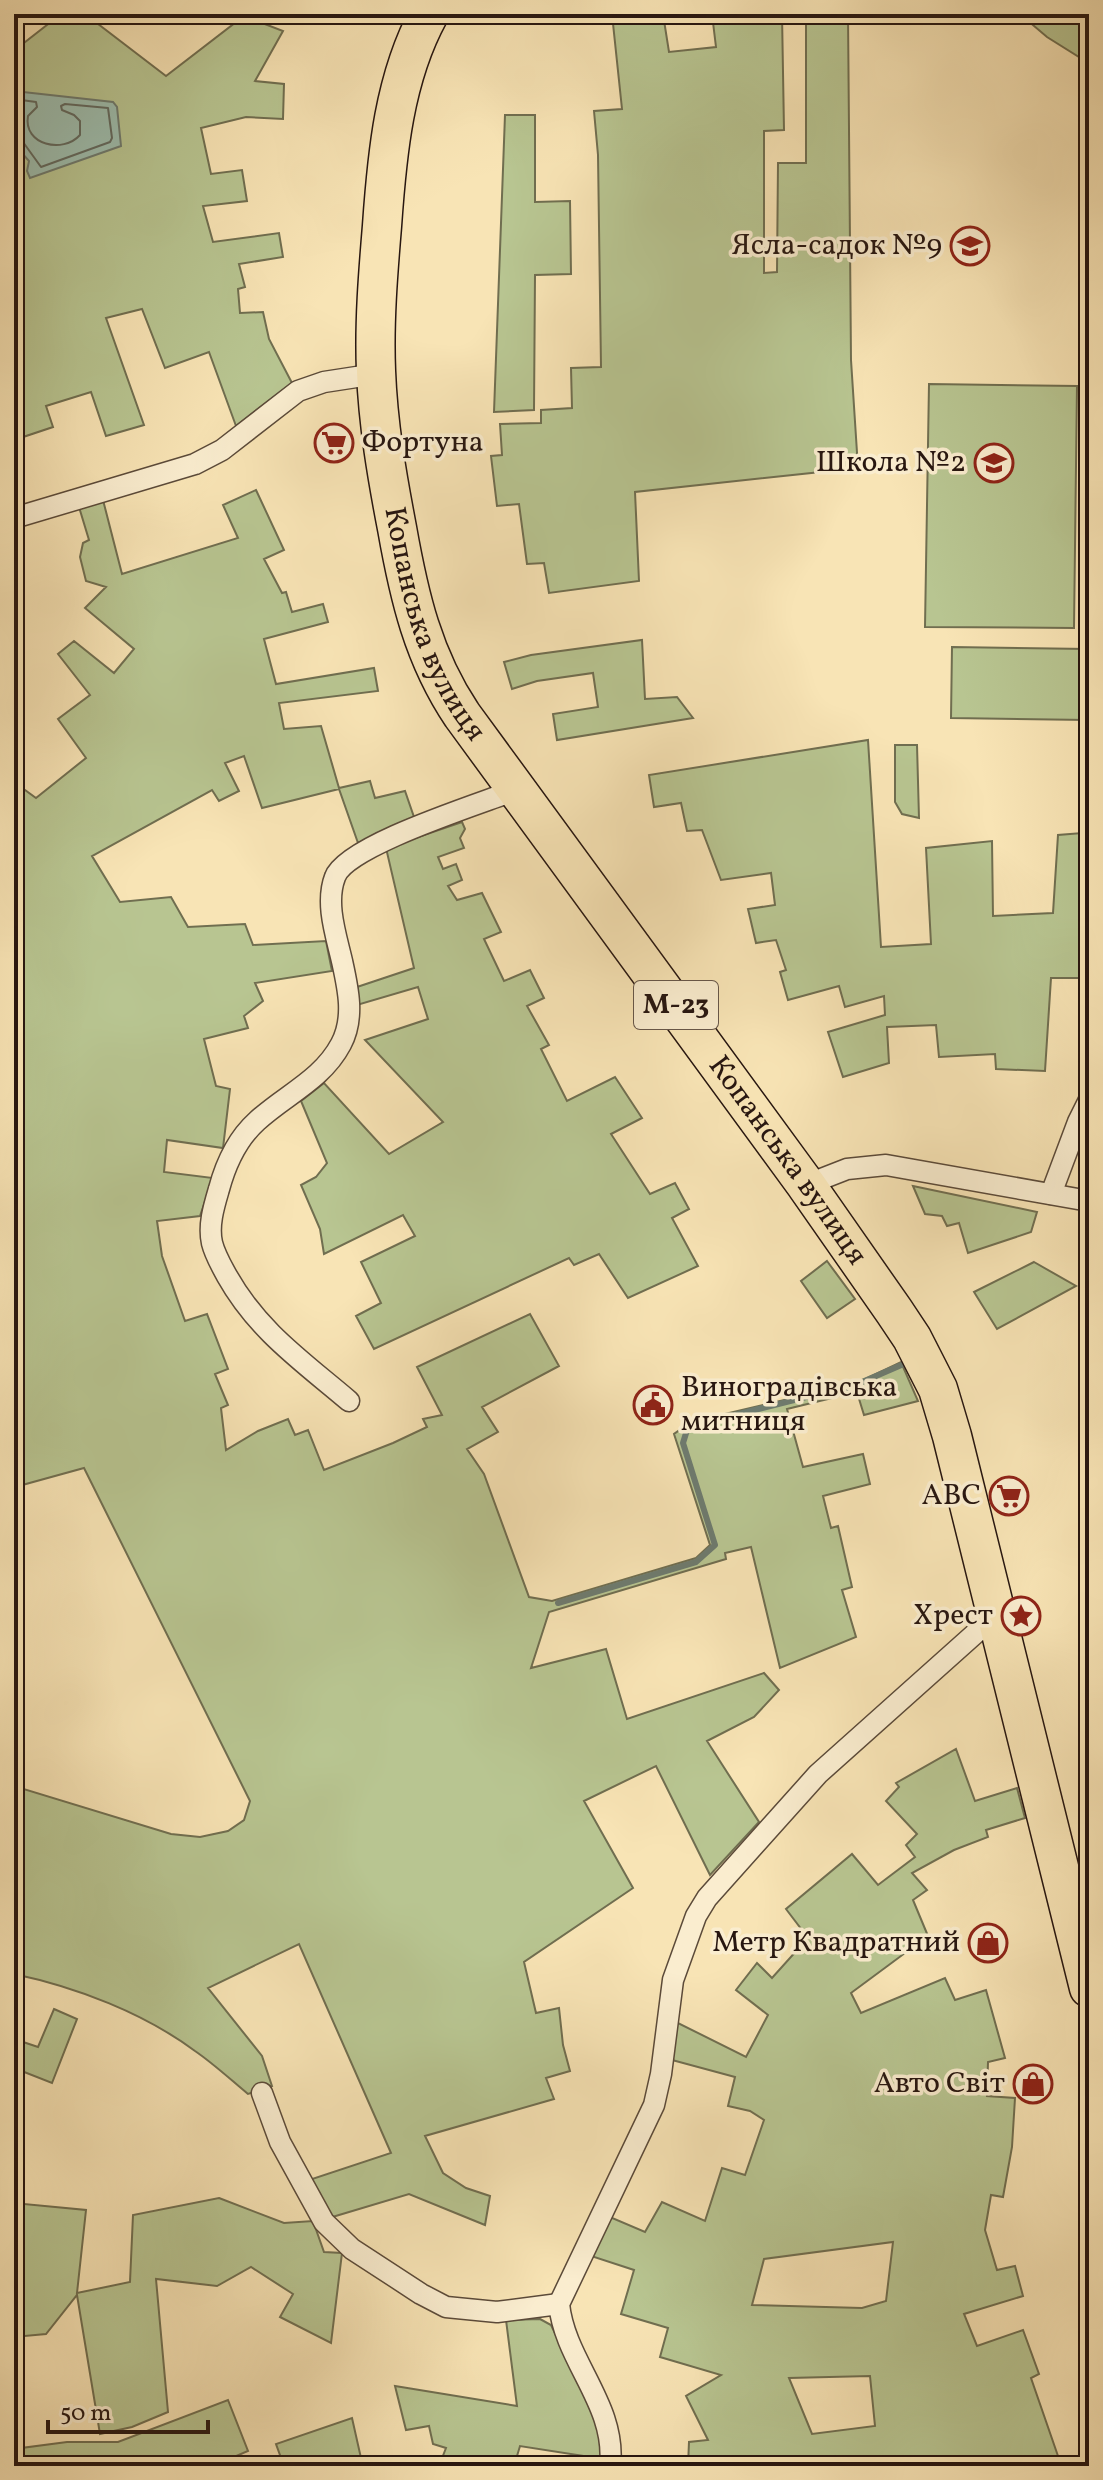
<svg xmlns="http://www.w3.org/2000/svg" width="1103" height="2480" font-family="Vollkorn,serif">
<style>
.green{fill:#b8c591;stroke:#706e50;stroke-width:2;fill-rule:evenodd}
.water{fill:#9dbeaf;stroke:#6e7b6f;stroke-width:2}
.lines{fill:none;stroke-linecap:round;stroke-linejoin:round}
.shore{stroke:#626a60;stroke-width:2}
.stream{stroke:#6e7b6f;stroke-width:6}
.street-casing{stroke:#5b4a39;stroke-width:23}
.highway-casing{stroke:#271610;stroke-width:41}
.street{stroke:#faedcf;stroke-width:20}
.highway{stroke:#f8e4b5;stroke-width:38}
.labels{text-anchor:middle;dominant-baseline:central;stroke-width:7;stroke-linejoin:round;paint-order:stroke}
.shield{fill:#faedcf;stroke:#665649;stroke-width:2}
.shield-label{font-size:28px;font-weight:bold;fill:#271610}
.poi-label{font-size:30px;fill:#271610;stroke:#faedcf;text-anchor:end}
.street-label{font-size:30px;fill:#271610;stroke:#faedcf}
</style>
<rect width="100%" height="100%" fill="#f8e4b5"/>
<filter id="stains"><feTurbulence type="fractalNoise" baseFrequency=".0025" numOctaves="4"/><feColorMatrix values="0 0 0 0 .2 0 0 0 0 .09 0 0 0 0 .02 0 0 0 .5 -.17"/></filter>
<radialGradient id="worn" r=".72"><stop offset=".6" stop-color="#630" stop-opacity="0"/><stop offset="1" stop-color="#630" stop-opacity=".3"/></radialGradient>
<!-- green -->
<g class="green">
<polygon points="61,14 85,14 166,76 244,16 283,31 255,81 284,84 283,119 246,117 201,128 211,174 242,170 247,201 203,206 213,242 279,233 283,257 239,264 245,287 238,289 240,313 263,312 269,339 292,383 236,426 209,352 165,368 142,309 106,318 144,425 106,436 91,392 46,406 53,427 14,440 14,36 20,46"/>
<polygon points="612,14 663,14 669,52 716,47 712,14 782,14 784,130 764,131 764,273 777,272 778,163 806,163 806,14 848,14 851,360 858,468 635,492 639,581 549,593 544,563 527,564 519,504 497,506 491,456 502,455 500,424 541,423 541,410 572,408 571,368 601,367 598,155 594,111 622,109"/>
<polygon points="1020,14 1089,14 1089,69 1082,59 1047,37"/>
<polygon points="505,115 535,115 535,202 570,201 571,274 535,275 534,410 494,412"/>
<polygon points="929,384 1077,386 1074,628 925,627"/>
<path d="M256 490 284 550 264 559 282 593 286 592 292 612 323 604 328 622 264 639 276 684 374 668 378 691 279 703 284 729 321 726 339 788 370 781 375 798 405 791 415 820 358 843 339 789 262 808 244 756 225 763 239 791 219 801 212 790 92 856 120 902 171 897 188 927 245 924 253 945 326 941 332 971 255 983 263 1001 244 1016 248 1028 204 1039 216 1086 230 1089 223 1148 167 1140 164 1172 213 1178 200 1216 157 1221 162 1256 185 1321 207 1314 228 1369 215 1374 228 1405 221 1408 226 1450 258 1431 288 1419 295 1435 308 1430 324 1470 393 1443 427 1427 423 1419 442 1415 417 1367 530 1314 559 1366 482 1407 498 1432 467 1449 484 1474 529 1597 552 1601 696 1558 710 1545 674 1434 691 1422 818 1392H838L901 1362 918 1401 864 1415 856 1389 836 1397 787 1409 803 1467 863 1454 870 1484 823 1496 831 1528 838 1526 852 1587 842 1590 856 1637 780 1668 751 1547 725 1553 726 1559 549 1612 531 1668 606 1649 627 1719 764 1673 779 1690 754 1717 707 1741 759 1822 710 1875 656 1766 584 1801 633 1888 524 1962 536 2013 559 2008 563 2045 570 2071 546 2078 554 2099 425 2136 443 2173 466 2188 490 2196 485 2225 409 2194 329 2218 309 2180 391 2153 299 1944 208 1988 262 2056 272 2086 248 2094C231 2080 214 2064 195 2051 144 2013 76 1987 14 1974V1786L171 1834 200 1837 228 1831 244 1820 250 1801 84 1468 15 1487 14 1485V1120L21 1110 14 1106V782L36 798 86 758 58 719 90 695 58 654 74 641 114 673 134 649 85 608 106 587 86 581 80 557 83 543 89 540 79 507 103 500 122 574 238 538 223 505Z"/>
<polygon points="642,640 645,699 677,697 693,718 557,740 553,714 598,707 593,673 537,681 512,689 504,662 531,655"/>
<polygon points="952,647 1088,649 1087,720 951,718"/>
<polygon points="868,740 881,947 931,944 926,848 992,841 993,916 1053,913 1058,835 1082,833 1080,978 1051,978 1045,1071 996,1069 995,1054 939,1057 936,1025 887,1027 889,1063 843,1077 828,1032 885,1015 884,996 845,1007 839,986 788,1000 780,972 786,970 776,940 756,943 748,909 775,905 771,873 721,880 702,830 687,831 681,803 654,807 649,775"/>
<polygon points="895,745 917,745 919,818 902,814 895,802"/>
<polygon points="462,822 465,829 460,838 464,848 438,857 443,869 456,864 462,880 448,886 457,900 482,893 501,932 484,939 504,981 530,970 544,998 527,1006 549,1045 541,1049 567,1101 615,1077 642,1118 611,1134 650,1194 675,1183 689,1209 672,1218 698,1266 628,1298 599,1254 574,1265 569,1258 374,1349 356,1316 381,1303 361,1262 415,1236 403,1215 324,1254 320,1229 301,1185 316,1177 327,1163 301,1101 324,1083 389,1154 443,1122 365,1040 428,1019 418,987 357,1005 357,987 414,968 386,848"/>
<polygon points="913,1186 1037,1212 1031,1232 968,1253 959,1223 947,1226 942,1216 925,1214"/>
<polygon points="827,1261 855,1299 827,1318 801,1281"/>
<polygon points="1034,1262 1076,1286 997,1329 974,1292"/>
<path d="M956 1749 975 1801 1017 1788 1025 1818 986 1830 988 1837 954 1850 912 1873 927 1890 913 1900 928 1936 851 1993 861 2013 945 1978 955 2000 986 1990 1005 2058 988 2062 987 2096 1015 2098 1012 2147 1003 2197 991 2195 985 2230 997 2270 1015 2266 1023 2296 964 2314 977 2346 1023 2330 1039 2374 1031 2378 1058 2456 1022 2466H688L689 2442 708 2440 686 2396 721 2375 660 2357 668 2328 621 2314 634 2270 591 2256 610 2217 645 2232 662 2202 705 2221 722 2168 745 2175 764 2120 750 2111 728 2106 735 2077 672 2060 676 2022 746 2057 768 2015 736 1990 757 1963 772 1978 808 1938 786 1909 852 1854 878 1885 915 1857 906 1845 917 1834 886 1801 899 1787 896 1783ZM893 2242 886 2301 862 2308 752 2305 764 2259ZM870 2376 875 2426 812 2434 789 2378Z"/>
<polygon points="54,2009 77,2019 52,2083 14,2068 14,2039 38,2047"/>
<polygon points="219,2198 284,2223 313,2221 324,2252 342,2253 331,2343 280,2317 293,2294 251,2267 217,2286 156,2279 168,2412 132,2427 100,2434 77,2295 46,2334 14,2337 14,2203 86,2210 77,2293 130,2282 133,2215"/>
<polygon points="540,2319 551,2325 597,2420 603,2459 520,2446 514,2466 495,2466 486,2462 486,2466 439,2466 446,2448 433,2444 429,2426 406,2430 395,2386 517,2406 506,2320"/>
<polygon points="228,2400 248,2451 213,2466 14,2466 14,2449 67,2442 118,2442"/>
<polygon points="352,2418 361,2458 339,2466 284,2466 276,2444"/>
</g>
<!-- water -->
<polygon class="water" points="14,91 113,102 117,107 121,146 30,178 27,171 29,161 14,144"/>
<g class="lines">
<!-- shore -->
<path class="shore" d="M14 99 36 102 37 107 28 116C23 145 63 154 80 135V121L74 115 62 110 61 106 65 104 108 108 112 138 110 142 41 167 23 142 14 140"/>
<!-- stream -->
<polyline class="stream" points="558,1603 696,1562 715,1545 683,1443 687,1430 692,1426 818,1394 839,1392 906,1363"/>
<defs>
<g id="street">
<polyline points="14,518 195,464 222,450 298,391 324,382 376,374"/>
<polyline points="806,1185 847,1169 886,1165 1089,1201"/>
<polyline points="1051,1194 1078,1122 1089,1100"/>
<path d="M349 1401C302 1361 258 1331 227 1276 221 1265 215 1255 212 1243 208 1225 214 1206 219 1189 226 1163 237 1139 257 1121 285 1095 322 1080 341 1044 355 1018 348 988 342 961 336 935 325 903 335 877 346 845 483 803 518 789"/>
<polyline points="262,2093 280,2142 324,2222 352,2249 421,2294 446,2307 497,2312 559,2304"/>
<path d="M610 2466C617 2405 565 2362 559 2304L654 2105 661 2074 673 1980 696 1916 707 1898 818 1774 997 1614"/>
</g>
<g id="highway">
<path id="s1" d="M429 14C394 78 387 154 382 226 378 274 374 323 376 371 378 424 387 476 397 528 409 596 423 657 462 715L806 1185 894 1311 912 1338 938 1389 952 1436 1089 1988"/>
</g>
</defs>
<!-- street casing -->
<use href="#street" class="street-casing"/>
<!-- highway casing -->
<use href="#highway" class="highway-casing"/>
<!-- street -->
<use href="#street" class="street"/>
<!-- highway -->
<use href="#highway" class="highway"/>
</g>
<!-- icons -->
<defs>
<symbol id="school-ring" viewBox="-11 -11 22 22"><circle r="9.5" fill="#faedcf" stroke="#8f2418" stroke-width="1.5"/><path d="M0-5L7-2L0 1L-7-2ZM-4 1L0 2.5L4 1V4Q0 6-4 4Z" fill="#8f2418"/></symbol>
<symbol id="supermarket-ring" viewBox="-11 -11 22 22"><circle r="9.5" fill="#faedcf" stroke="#8f2418" stroke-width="1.5"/><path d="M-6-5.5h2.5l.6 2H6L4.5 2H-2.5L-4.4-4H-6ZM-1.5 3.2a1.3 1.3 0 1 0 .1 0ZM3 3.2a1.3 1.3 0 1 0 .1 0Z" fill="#8f2418"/></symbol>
<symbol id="civic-ring" viewBox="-11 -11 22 22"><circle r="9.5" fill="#faedcf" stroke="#8f2418" stroke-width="1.5"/><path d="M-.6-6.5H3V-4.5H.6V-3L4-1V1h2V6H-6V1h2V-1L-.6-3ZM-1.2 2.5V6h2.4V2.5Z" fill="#8f2418"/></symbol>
<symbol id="sight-ring" viewBox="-11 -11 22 22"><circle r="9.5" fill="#faedcf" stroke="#8f2418" stroke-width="1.5"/><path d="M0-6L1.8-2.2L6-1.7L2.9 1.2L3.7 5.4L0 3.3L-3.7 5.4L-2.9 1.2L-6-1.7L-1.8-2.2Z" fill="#8f2418"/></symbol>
<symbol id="shop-ring" viewBox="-11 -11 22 22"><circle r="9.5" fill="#faedcf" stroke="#8f2418" stroke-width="1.5"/><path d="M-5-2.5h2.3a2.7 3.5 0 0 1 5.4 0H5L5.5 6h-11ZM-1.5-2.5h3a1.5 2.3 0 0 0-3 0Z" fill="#8f2418"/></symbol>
</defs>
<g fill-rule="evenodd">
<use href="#school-ring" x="948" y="224" width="44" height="44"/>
<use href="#supermarket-ring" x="312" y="421" width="44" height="44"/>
<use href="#school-ring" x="972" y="441" width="44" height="44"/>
<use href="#civic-ring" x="631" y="1383" width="44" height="44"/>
<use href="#supermarket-ring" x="987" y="1474" width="44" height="44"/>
<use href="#sight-ring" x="999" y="1594" width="44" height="44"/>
<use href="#shop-ring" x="966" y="1921" width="44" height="44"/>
<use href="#shop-ring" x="1011" y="2062" width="44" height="44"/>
</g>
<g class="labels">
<!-- shield labels -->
<rect class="shield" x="634" y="981" width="84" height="48" rx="6"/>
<g class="shield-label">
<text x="676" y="1005">М-23</text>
</g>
<!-- poi labels -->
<g class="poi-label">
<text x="942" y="246">Ясла-садок №9</text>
<text x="362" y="443" text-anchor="start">Фортуна</text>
<text x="966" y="463">Школа №2</text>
<text x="681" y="1388" text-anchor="start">Виноградівська<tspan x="681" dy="34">митниця</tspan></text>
<text x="981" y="1496">ABC</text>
<text x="993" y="1616">Хрест</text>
<text x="960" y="1943">Метр Квадратний</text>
<text x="1005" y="2084">Авто Світ</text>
</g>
<!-- street labels -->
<g class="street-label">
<text stroke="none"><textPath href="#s1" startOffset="626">Копанська вулиця</textPath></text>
<text stroke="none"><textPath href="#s1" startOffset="1274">Копанська вулиця</textPath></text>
</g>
</g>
<!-- margin -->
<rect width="1103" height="2480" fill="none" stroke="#f8e4b5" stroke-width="48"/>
<rect x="16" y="16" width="1071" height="2448" fill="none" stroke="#271610" stroke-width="4"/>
<rect x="24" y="24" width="1055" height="2432" fill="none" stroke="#271610" stroke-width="2"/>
<!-- scale -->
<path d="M48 2420v12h160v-12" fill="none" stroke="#271610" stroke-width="4"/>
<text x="60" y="2420" font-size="24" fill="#271610" stroke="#faedcf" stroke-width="6" paint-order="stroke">50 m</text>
<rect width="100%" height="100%" filter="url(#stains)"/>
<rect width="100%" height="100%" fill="url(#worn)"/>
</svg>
